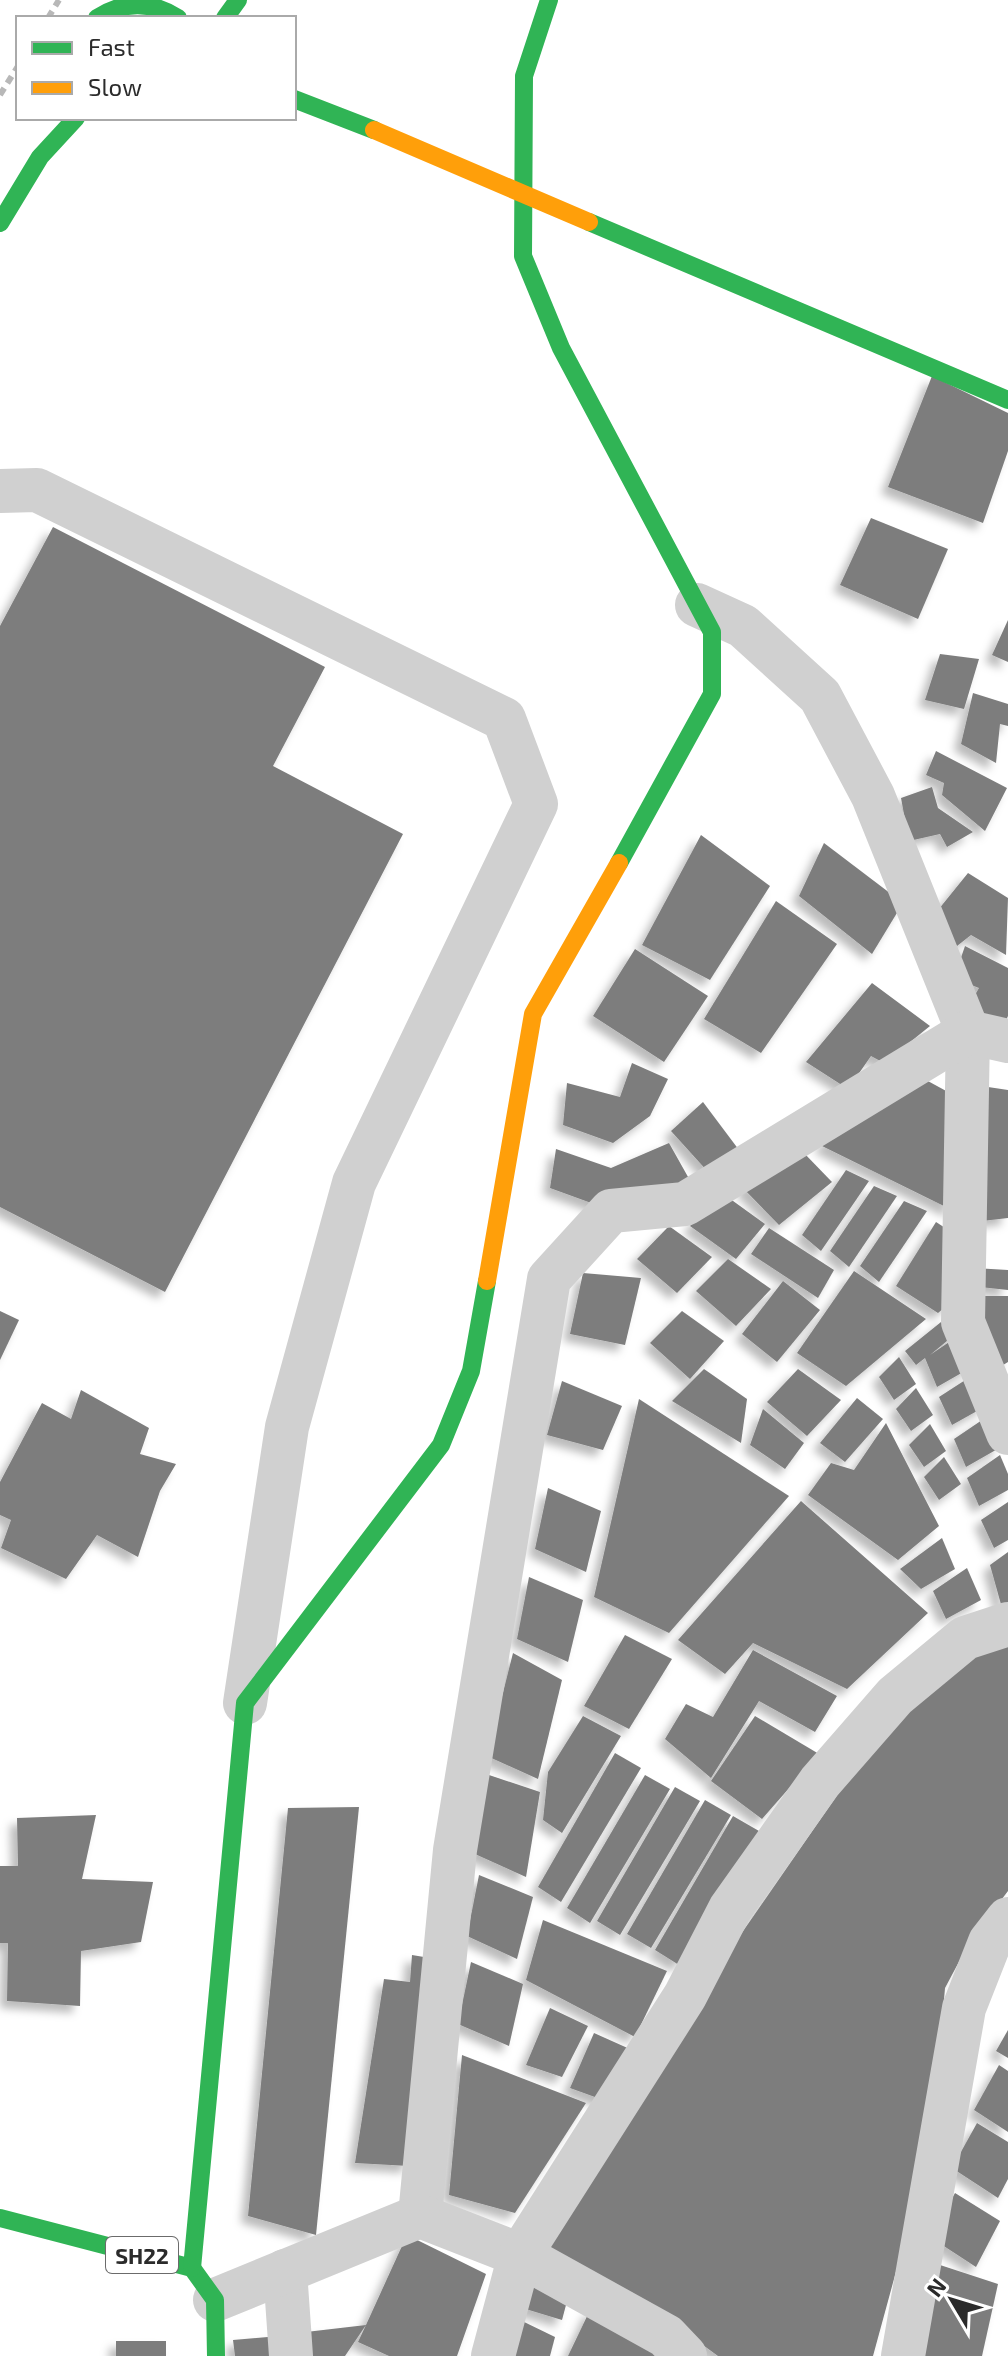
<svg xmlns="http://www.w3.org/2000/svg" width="1008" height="2356" font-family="'Exo 2',sans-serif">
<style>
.building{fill:#7d7d7d;filter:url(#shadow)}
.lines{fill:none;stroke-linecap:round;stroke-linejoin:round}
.street{stroke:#d0d0d0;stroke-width:44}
.fast{stroke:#30b455;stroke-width:18}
.slow{stroke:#ff9f0a;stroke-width:18}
.rail{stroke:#b8b8b8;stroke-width:6;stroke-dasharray:8 6;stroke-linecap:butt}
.slow-bridge{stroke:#ff9f0a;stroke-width:18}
.labels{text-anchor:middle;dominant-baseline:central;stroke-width:8;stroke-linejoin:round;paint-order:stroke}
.shield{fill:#fff;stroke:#6b6b6b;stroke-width:2}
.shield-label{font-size:22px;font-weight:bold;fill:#2b2b2b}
</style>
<defs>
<filter id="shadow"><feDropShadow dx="-7" dy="7" stdDeviation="4" flood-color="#0004"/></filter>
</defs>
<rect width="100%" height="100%" fill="#fff"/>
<!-- building -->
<g class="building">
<polygon points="932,376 1008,413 1008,451 983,523 888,487"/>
<polygon points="871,518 948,549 918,619 840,585"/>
<polygon points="53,527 325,667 273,766 403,834 165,1292 0,1207 0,626"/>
<polygon points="1008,620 1008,662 992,655"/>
<polygon points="940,654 979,659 964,709 925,700"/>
<polygon points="973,693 1008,704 1008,726 1000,724 996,763 961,744"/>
<polygon points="936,751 1007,788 985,831 942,795 944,783 926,775"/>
<polygon points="932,787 938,808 973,832 947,847 940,834 909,841 901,798"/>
<polygon points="701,835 770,886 710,980 642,945"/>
<polygon points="824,843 903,903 872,954 799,896"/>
<polygon points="968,873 1008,898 1006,955 971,935 957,946 930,920"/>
<polygon points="776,901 837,944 761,1053 704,1019"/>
<polygon points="965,946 1008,968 1008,1016 1004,1025 967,1009 979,988 954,978"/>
<polygon points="635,949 708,996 664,1062 593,1016"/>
<polygon points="872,983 930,1026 884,1063 871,1056 848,1089 806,1062"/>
<polygon points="632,1063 668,1079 650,1116 613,1143 563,1125 567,1083 620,1097"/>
<polygon points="915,1074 959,1098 952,1210 820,1145"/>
<polygon points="988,1087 1008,1090 1008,1218 982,1221"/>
<polygon points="703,1102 742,1154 709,1173 671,1131"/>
<polygon points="669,1143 692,1184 605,1208 550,1188 556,1149 611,1168"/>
<polygon points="801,1150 832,1182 779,1225 742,1187"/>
<polygon points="846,1170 869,1181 821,1251 802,1235"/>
<polygon points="874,1186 897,1196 849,1267 830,1251"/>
<polygon points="722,1193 765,1224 736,1259 690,1226"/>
<polygon points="904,1201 927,1211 879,1282 860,1266"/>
<polygon points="936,1222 953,1233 957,1297 938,1313 896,1286"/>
<polygon points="669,1226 712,1257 677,1293 637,1259"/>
<polygon points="769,1228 834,1270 818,1298 751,1254"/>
<polygon points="728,1259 771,1289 736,1326 696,1291"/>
<polygon points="974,1268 1008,1270 1008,1290 980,1287"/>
<polygon points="854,1271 926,1319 846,1386 797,1353"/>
<polygon points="583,1273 641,1278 625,1345 570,1334"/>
<polygon points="783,1281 820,1310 777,1362 742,1334"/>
<polygon points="979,1296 1008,1296 1008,1362 995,1370"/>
<polygon points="0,1311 19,1320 0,1360"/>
<polygon points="682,1311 724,1341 690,1379 650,1343"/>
<polygon points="946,1318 959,1331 930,1355 958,1336 972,1367 937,1387 925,1358 916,1365 905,1351"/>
<polygon points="899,1357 916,1384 894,1400 879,1377"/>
<polygon points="704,1369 747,1399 741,1443 672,1401"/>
<polygon points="798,1369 841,1400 807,1436 767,1402"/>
<polygon points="973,1375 986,1406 952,1425 939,1397"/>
<polygon points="562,1381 622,1406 603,1450 547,1435"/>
<polygon points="916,1388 933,1415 911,1431 896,1409"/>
<polygon points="81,1390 149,1428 140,1454 176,1464 160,1491 138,1557 97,1535 66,1579 1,1548 11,1520 0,1515 0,1482 42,1403 71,1419"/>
<polygon points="857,1398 883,1419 845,1462 820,1443"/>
<polygon points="639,1399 789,1496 669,1633 594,1597"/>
<polygon points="763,1409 804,1443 785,1469 750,1445"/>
<polygon points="988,1416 1001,1447 966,1467 954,1439"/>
<polygon points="886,1423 939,1526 898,1560 808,1495 831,1463 854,1470"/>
<polygon points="930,1424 946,1451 924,1467 909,1445"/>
<polygon points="1000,1455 1008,1474 1008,1490 979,1506 967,1478"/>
<polygon points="944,1457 961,1484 939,1500 924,1477"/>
<polygon points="548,1488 601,1511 586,1572 535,1549"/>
<polygon points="801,1501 928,1613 847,1689 753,1643 725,1674 678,1640"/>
<polygon points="1008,1502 1008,1540 994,1548 981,1520"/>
<polygon points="942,1538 955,1569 921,1589 900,1569"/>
<polygon points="1008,1552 1008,1607 1002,1608 990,1565"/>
<polygon points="967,1568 981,1600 946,1619 933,1591"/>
<polygon points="529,1577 583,1600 568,1662 517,1639"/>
<polygon points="625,1635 672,1659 629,1729 584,1706"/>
<polygon points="1008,1638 1008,1891 970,1941 945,1988 936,2094 903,2246 873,2356 718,2356 681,2329 542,2245 739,1937 892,1716 984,1644"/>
<polygon points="753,1650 837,1696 815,1732 759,1701 711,1778 665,1739 686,1704 713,1717"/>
<polygon points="513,1653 562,1680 538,1779 487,1756"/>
<polygon points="583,1716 621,1736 562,1833 543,1820 548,1772"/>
<polygon points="755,1716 819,1754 762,1819 711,1781"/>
<polygon points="615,1753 641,1768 561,1902 538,1887"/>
<polygon points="486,1774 540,1792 526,1877 475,1854"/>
<polygon points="645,1775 670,1789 590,1923 567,1908"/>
<polygon points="675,1787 700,1801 620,1935 597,1921"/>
<polygon points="705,1800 731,1815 651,1948 627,1934"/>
<polygon points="359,1807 316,2235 248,2216 288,1808"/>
<polygon points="96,1815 82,1879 153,1882 141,1942 81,1951 80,2006 7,2001 8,1943 0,1943 0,1866 18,1866 17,1818"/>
<polygon points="733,1816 759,1831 679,1965 655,1950"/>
<polygon points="479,1875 533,1897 517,1959 467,1936"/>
<polygon points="543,1920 667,1971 635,2037 526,1980"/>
<polygon points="412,1955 436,1959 409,2166 355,2163 384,1979 410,1982"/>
<polygon points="471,1962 523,1984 509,2046 458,2024"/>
<polygon points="550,2008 588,2026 562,2077 526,2065"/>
<polygon points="1008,2030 1008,2058 996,2051"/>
<polygon points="594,2033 632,2050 606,2101 570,2088"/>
<polygon points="462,2055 586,2103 515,2213 449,2195"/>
<polygon points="999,2065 1008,2071 1008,2132 974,2110"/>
<polygon points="977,2123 1008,2142 1008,2179 998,2198 952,2168"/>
<polygon points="955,2193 1000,2221 976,2267 930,2237"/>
<polygon points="407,2235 486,2274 457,2356 389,2356 358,2342 366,2325 345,2356 308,2356 306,2332 366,2325"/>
<polygon points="934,2263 998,2284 982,2356 908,2356"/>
<polygon points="532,2272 570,2290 562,2320 519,2307"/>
<polygon points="591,2308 675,2356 568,2356"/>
<polygon points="518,2319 555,2337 550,2356 511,2356"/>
<polygon points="279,2336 278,2356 235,2356 233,2340"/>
<rect x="116" y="2341" width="50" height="15"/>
</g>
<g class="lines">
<!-- street -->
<g class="street">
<polyline points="0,491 37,490 504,719 536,804 354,1183 287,1427 245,1703"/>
<polyline points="697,605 743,626 820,696 873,796 968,1032 963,1322 1008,1433"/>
<polyline points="420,2216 455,1850 549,1279 611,1211 685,1204 968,1032 1008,1041"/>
<polyline points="285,2271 291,2356"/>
<polyline points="215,2300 420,2216 520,2255 666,2336 685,2356"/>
<polyline points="493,2356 520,2255 685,1996 730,1909 820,1782 895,1696 965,1638 1008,1624"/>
<polyline points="903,2356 964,2008 990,1942 1008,1919"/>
</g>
<!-- fast -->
<g class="fast">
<polyline points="549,0 524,76 523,256 561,348 712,632 712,694 619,863"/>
<path d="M97 18C123 1 152 1 178 18"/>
<polyline points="225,18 238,0"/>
<polyline points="294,99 374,130"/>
<polyline points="589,222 1008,400"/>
<polyline points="0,223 40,157 76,118"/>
<polyline points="0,2218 192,2268 215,2300 216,2356"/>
<polyline points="192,2268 245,1703 441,1445 471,1371 487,1281"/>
</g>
<!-- slow -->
<polyline class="slow" points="487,1281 533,1014 619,863"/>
<!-- rail -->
<g class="rail">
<polyline points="48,18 59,0"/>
<polyline points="0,95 18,66"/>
</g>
<!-- slow-bridge -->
<polyline class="slow-bridge" points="374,130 589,222"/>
</g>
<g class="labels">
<!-- shield labels -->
<rect class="shield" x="106" y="2237" width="72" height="36" rx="6"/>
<g class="shield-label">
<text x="142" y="2255">SH22</text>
</g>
</g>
<!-- legend -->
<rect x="16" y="16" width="280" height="104" fill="#ffffff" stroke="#aaaaaa" stroke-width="2"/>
<rect x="32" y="42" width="40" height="12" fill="#30b455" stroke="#aaaaaa" stroke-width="2"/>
<text x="88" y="56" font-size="24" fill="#2b2b2b">Fast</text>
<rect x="32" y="82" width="40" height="12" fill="#ff9f0a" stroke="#aaaaaa" stroke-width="2"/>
<text x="88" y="96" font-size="24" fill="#2b2b2b">Slow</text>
<!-- north arrow -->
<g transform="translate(952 2300) rotate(308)" stroke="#ffffff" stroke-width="6" paint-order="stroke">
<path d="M0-6L14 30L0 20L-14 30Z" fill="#2b2b2b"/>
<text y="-12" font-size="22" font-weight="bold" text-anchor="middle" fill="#2b2b2b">N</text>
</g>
</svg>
